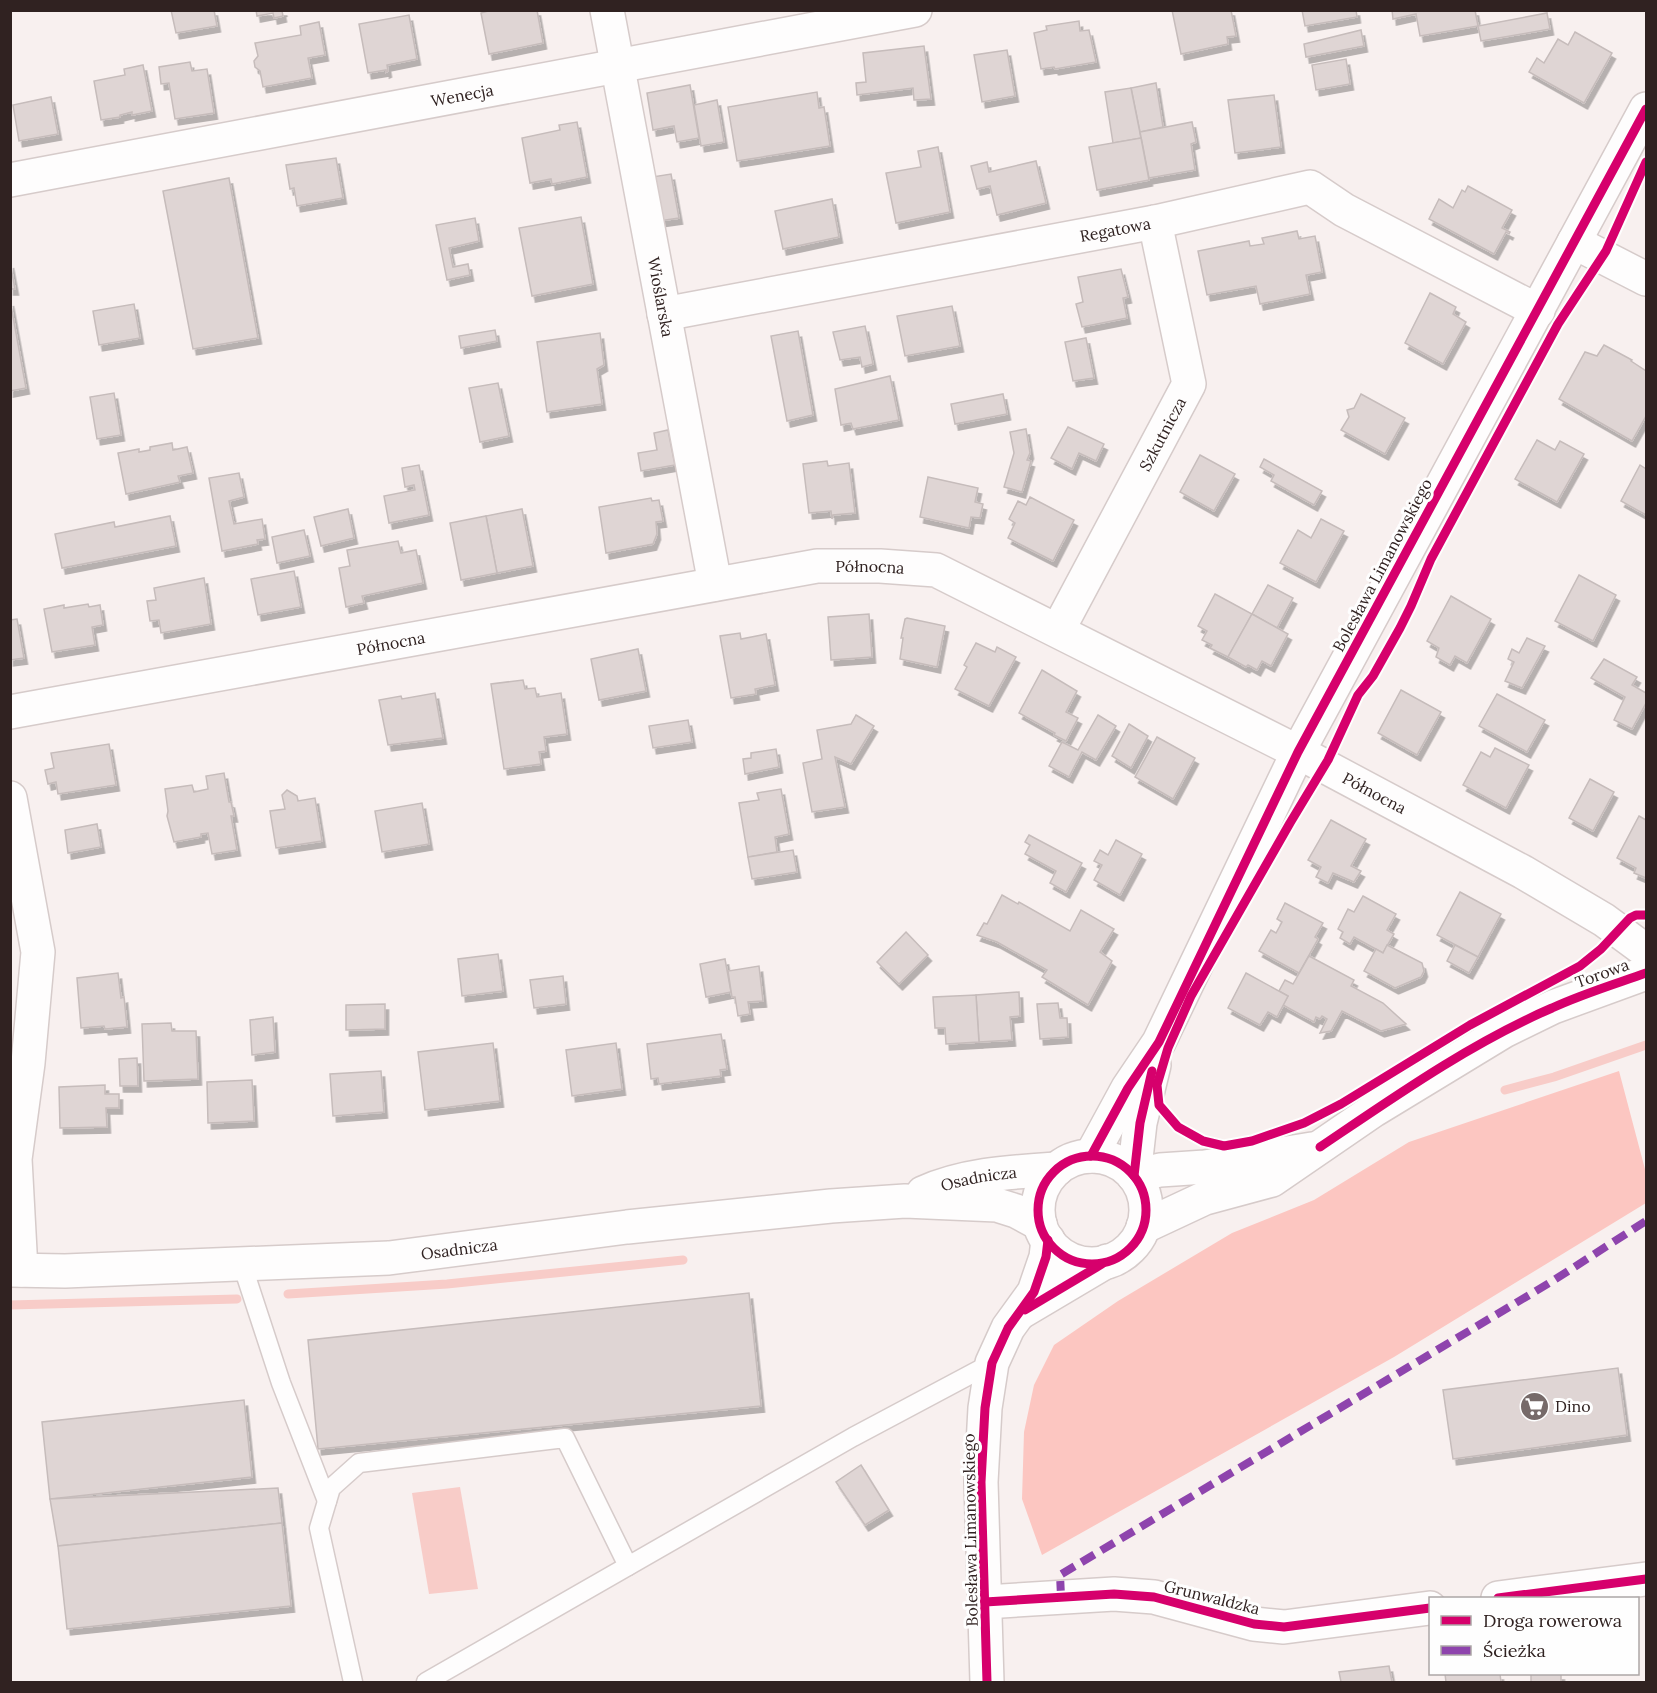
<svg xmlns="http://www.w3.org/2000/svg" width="1657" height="1693" font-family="Lora,serif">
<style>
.green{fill:#fcc6c1}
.water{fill:#f8ccc8}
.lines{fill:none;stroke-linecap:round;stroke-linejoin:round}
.stream{stroke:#f8ccc8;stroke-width:9}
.building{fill:#dfd5d4;stroke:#c6bcbb;stroke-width:1.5;filter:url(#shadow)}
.lane-casing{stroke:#d6cbca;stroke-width:21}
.street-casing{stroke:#d6cbca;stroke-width:36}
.secondary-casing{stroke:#d6cbca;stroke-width:36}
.lane{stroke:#fefdfd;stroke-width:18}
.street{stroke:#fefdfd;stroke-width:33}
.secondary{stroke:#fefdfd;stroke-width:33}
.quiet{stroke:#8e44ad;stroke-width:8;stroke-dasharray:15 8;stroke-linecap:butt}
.cycleway-casing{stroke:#fefefe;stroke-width:13}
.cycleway{stroke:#d6006c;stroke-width:9}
.labels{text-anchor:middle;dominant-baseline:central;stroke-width:6;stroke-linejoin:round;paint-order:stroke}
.street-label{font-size:16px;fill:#302221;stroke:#fefefe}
.poi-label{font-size:16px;fill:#302221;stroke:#fefefe;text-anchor:start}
</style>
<defs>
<filter id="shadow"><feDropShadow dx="3.5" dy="6" stdDeviation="0" flood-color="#0004"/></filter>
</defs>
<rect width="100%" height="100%" fill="#f8f0ef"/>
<!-- green -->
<polygon class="green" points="1619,1071 1646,1173 1646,1203 1394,1357 1042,1555 1022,1499 1024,1432 1034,1385 1054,1345 1118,1301 1232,1233 1314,1200 1409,1142"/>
<!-- water -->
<polygon class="water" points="460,1487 478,1589 429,1594 412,1493"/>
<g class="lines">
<!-- stream -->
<g class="stream">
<polyline points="1505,1090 1554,1077 1646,1045"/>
<polyline points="288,1294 447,1284 683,1260"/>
<polyline points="10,1305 237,1299"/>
</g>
</g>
<!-- building -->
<g class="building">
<polygon points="171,10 214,10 217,26 176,33"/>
<polygon points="256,10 284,10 282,11 283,16 274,18 273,13 257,16"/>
<polygon points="492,10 537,10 543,43 489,54 481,13"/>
<polygon points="1172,10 1231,10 1236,36 1227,37 1228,44 1181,54"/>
<polygon points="1302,10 1356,10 1357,17 1305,26"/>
<polygon points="1392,10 1475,10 1478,26 1420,36 1416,14 1393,19"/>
<polygon points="1547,13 1550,29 1481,41 1478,26"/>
<polygon points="409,15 417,59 387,65 388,71 386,72 386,70 368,73 359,24"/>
<polygon points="1079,21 1080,31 1089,30 1096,62 1055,69 1054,67 1041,69 1034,33 1047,30 1046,26"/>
<polygon points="319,22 325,55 308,58 312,78 263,87 260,71 255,67 254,61 258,56 255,43 301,35 300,26"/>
<polygon points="1361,30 1364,46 1306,57 1304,44"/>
<polygon points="1575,32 1612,53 1584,103 1529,72 1537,58 1544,63 1558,39 1568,45"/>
<polygon points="924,46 931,99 914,100 913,88 857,95 856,83 866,82 863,53"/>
<polygon points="1007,50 1015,96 982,102 974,55"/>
<polygon points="1346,59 1350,84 1316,90 1312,65"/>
<polygon points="190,62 192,71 207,69 214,113 175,119 169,83 161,84 159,67"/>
<polygon points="143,65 152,111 132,115 132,112 120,115 120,117 101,120 94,81 125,75 124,69"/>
<polygon points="1156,83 1163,127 1140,132 1131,88"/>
<polygon points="690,85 699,138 677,142 674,126 653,130 647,93"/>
<polygon points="1131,88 1141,138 1113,143 1105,92"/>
<polygon points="817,92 819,108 824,107 830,146 737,161 728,107"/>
<polygon points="1274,95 1281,147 1235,153 1228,100"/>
<polygon points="51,97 58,134 19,141 13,105"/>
<polygon points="717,100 724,142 701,146 694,105"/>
<polygon points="577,122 587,177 552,184 551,179 530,183 522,138 560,130 559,125"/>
<polygon points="1192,122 1196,142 1191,144 1195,170 1149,178 1140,132"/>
<polygon points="1141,138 1149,180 1097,190 1089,147"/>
<polygon points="938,147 950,212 896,223 886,173 921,167 918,151"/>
<polygon points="336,158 343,198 297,206 294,188 290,189 286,165"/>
<polygon points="1036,161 1046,203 997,215 990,186 977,189 971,166 987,162 989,172"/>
<polygon points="671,174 679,218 659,221 652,177"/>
<polygon points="229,178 258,338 193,349 163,191"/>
<polygon points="1468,186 1512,210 1502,228 1510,232 1509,234 1506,232 1494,254 1429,219 1439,199 1453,208 1462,190 1465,192"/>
<polygon points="832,199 839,237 783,249 775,211"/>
<polygon points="581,217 593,284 532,296 519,228"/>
<polygon points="475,218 479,241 449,248 453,267 468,264 470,275 447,280 436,225"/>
<polygon points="1297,231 1299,239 1315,236 1322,272 1306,275 1310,294 1260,304 1256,286 1207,295 1198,251 1249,241 1250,246 1264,244 1262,238"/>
<polygon points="10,262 15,289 10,289"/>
<polygon points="1121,269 1128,297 1123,298 1127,318 1082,327 1076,304 1083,302 1078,277"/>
<polygon points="1430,293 1456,307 1453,314 1466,322 1443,364 1405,343"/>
<polygon points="10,300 26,388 10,391"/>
<polygon points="134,304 140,338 99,345 93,311"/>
<polygon points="952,306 960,346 905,356 897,316"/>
<polygon points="865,326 873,364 862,367 860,357 840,360 833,332"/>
<polygon points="495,330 497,341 461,348 459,336"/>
<polygon points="798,331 813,415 787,421 771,336"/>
<polygon points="600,333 604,365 597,369 602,404 547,412 537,342"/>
<polygon points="1086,338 1094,378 1073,381 1065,342"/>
<polygon points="1604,345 1632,360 1631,361 1646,371 1646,416 1632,441 1559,399 1585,352 1597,356"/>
<polygon points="890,376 899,420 853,429 851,423 841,425 835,389"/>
<polygon points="498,383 509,436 480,442 469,388"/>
<polygon points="114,393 121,435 97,439 90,397"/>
<polygon points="1003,394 1007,414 955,424 951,404"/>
<polygon points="1361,394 1405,418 1385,454 1341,430 1349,417 1347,410 1354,408"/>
<polygon points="1068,427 1104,444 1096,461 1079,453 1072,469 1051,458"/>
<polygon points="1026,429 1030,453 1027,460 1031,461 1022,492 1004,487 1014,453 1010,432"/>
<polygon points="668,430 675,465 641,471 638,453 657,450 654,433"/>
<polygon points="1537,440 1555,450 1560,441 1584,454 1557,502 1515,479"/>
<polygon points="172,443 173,450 187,447 193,473 178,476 180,482 126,494 118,453 139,449 139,452 150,450 150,447"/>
<polygon points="1200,455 1235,474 1214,511 1180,492"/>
<polygon points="1264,459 1322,491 1314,505 1271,481 1274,475 1260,467"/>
<polygon points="827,461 828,466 849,463 855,513 833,515 832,519 831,511 809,513 803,464"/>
<polygon points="419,465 429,515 389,523 384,496 415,490 414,485 405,487 402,468"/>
<polygon points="1640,465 1646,469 1646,515 1621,501"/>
<polygon points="239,473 244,497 229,501 234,524 262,519 265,539 257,540 258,544 222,551 209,478"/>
<polygon points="928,477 978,488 975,502 983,504 980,518 971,517 969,528 920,517"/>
<polygon points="1030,497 1074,520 1053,561 1008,538 1015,523 1009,519 1018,501 1026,505"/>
<polygon points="651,498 652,501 659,500 663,521 656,522 657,534 653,544 606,553 599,507"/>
<polygon points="348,509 354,538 321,546 314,517"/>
<polygon points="522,509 533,566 497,573 486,516"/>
<polygon points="170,516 176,546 62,568 55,534 114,522 115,527"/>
<polygon points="486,516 497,573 461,580 450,523"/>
<polygon points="1321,519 1344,531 1316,582 1280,563 1298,530 1311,538"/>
<polygon points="304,530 310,556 277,563 272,537"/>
<polygon points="398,541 401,553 416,550 423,583 362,596 364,603 346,607 339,568 350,566 347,550"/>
<polygon points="294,571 301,607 258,615 251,579"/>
<polygon points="1579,575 1616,595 1593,641 1555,621"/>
<polygon points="204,578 211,624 161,633 159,620 150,621 147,601 156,600 154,588"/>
<polygon points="1268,585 1293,598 1277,628 1252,614"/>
<polygon points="1215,594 1252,614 1228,657 1210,648 1212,645 1202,640 1207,631 1198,626"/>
<polygon points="1451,596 1491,619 1467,663 1455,656 1450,665 1436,657 1439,648 1427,641"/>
<polygon points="88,604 89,607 100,605 103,625 92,627 95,645 52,652 44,609 64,605 64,608"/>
<polygon points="869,614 872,657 831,660 828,617"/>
<polygon points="1252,614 1288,634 1271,666 1262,661 1257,670 1248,665 1246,667 1228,657"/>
<polygon points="907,618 945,626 937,667 900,659 903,638 901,638 905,619"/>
<polygon points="17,619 24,658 10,660 10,620"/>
<polygon points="740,633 741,639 766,634 775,685 755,689 756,694 731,698 720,636"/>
<polygon points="1527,638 1545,646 1522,688 1505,681 1514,662 1508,659 1512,649 1519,653"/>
<polygon points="976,643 995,652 997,647 1016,657 989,706 955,689 967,667 964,665"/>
<polygon points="638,649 646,691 599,700 591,659"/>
<polygon points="1604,659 1637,677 1632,685 1646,693 1646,703 1632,729 1614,720 1625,697 1591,678"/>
<polygon points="1042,670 1077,691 1066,712 1078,718 1066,741 1054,735 1055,733 1019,713"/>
<polygon points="523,680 525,689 535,688 537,697 561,693 567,734 544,737 546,751 539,752 541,764 504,769 491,684"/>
<polygon points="1401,690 1441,712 1417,755 1378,733"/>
<polygon points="435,693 443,738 388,745 379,700 401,696 402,699"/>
<polygon points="1497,694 1545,720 1527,752 1479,726"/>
<polygon points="856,715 874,726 851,764 835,757 845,807 812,812 803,763 822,759 817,730 851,724"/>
<polygon points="1098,715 1116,726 1096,760 1082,752 1069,777 1049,766 1062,742 1078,750"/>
<polygon points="688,720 692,742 653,748 649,726"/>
<polygon points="1129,724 1148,736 1131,768 1112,756"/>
<polygon points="1157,737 1195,758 1173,799 1135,777"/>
<polygon points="109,744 116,785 58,794 56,782 48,784 45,770 54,768 51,753"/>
<polygon points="1495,748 1529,765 1506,808 1463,785 1481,752 1490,757"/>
<polygon points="776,749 779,767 745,774 743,759 751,758 751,753"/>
<polygon points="224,773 229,802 231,802 234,816 231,816 237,850 212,854 208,833 201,834 201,837 174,842 167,816 168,811 165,789 192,785 194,792 208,789 206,776"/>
<polygon points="1590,779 1614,792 1593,831 1569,818"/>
<polygon points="781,789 789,834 775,837 777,852 748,857 739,803 759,800 757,793"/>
<polygon points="287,790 297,796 298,801 315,798 322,841 276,848 270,811 285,809 282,795"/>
<polygon points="422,803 429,844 382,852 375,811"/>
<polygon points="1639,816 1646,820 1646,878 1634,873 1636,868 1617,858"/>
<polygon points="1331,820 1366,839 1351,866 1361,871 1354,882 1333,873 1328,883 1316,877 1321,867 1308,860"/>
<polygon points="97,824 101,847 68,853 65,830"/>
<polygon points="1029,835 1082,863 1066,892 1050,883 1056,871 1025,854 1030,845 1025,842"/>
<polygon points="1116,840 1142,854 1120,895 1094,880 1102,865 1094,861 1100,850 1108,855"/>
<polygon points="793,850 797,872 752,879 748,857"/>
<polygon points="1460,892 1501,914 1478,957 1437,935"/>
<polygon points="1002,895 1018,904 1019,902 1070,931 1081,910 1114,929 1100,952 1112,961 1088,1005 1042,977 1047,970 997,942 977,935 984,923 987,924"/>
<polygon points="1363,896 1396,914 1387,930 1394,934 1383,953 1354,937 1350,944 1340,938 1343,932 1338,929 1348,909 1354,912"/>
<polygon points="1285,903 1323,923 1315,937 1318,939 1299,973 1259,951 1271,930 1276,933 1282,922 1277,919"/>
<polygon points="906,932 928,955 899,984 877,962"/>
<polygon points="1387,945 1422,963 1424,971 1421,977 1395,988 1364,971 1376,949 1383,953"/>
<polygon points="1455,945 1478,957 1469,973 1447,961"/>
<polygon points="498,954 503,991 462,996 458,959"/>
<polygon points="1309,956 1354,980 1351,986 1383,1003 1406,1024 1381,1031 1342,1011 1331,1031 1320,1033 1327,1019 1322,1016 1320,1019 1316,1017 1314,1022 1283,1005 1288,996 1279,991 1285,980 1293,984"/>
<polygon points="725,959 731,992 706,997 700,964"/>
<polygon points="759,966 763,1001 748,1002 750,1014 738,1016 735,997 732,997 728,971"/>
<polygon points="118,973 121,998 124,997 127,1027 105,1029 104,1026 81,1028 77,978"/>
<polygon points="1246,973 1288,996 1277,1017 1268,1012 1260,1025 1228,1008"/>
<polygon points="563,976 566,1004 534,1008 530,980"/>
<polygon points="1019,992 1020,1016 1010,1017 1012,1040 979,1042 976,995"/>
<polygon points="976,995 979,1042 946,1044 945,1028 935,1028 933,997"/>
<polygon points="1058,1003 1060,1018 1067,1018 1068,1037 1040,1039 1037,1004"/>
<polygon points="385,1004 385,1029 346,1030 346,1005"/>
<polygon points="273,1017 275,1052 252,1055 250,1020"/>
<polygon points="171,1023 172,1031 196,1031 198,1079 144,1081 142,1024"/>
<polygon points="721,1034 727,1069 720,1070 721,1076 659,1084 658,1078 651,1079 647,1044"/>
<polygon points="493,1043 500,1101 425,1110 418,1052"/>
<polygon points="616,1043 622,1089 572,1096 566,1050"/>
<polygon points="137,1058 138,1086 120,1086 119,1059"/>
<polygon points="381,1071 384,1112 333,1116 330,1074"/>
<polygon points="252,1080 254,1121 208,1123 207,1082"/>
<polygon points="105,1085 105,1094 119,1094 119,1108 106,1108 107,1127 60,1128 59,1087"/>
<polygon points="749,1293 761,1406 318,1449 308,1340"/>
<polygon points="1618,1368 1627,1435 1453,1459 1443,1390"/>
<polygon points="244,1400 252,1477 50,1499 42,1422"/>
<polygon points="861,1465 889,1510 865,1525 836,1482"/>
<polygon points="278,1488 282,1523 58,1546 50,1499"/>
<polygon points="282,1523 291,1606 67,1629 58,1546"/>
<polygon points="1389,1666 1392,1682 1341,1682 1339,1672"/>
<polygon points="1445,1674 1500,1674 1501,1682 1446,1682"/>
<rect x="1531" y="1674" width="30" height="8"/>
</g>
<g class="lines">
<defs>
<g id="lane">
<polyline points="242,1264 281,1383 327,1501"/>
<polyline points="353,1682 319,1528 331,1488 359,1463 565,1438 628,1566"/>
<polyline points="426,1682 853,1437 992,1363"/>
</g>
<g id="street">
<path id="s1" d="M607 10 715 584"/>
<path id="s2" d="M10 180 915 10"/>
<polyline points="1574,242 1646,279"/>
<path id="s3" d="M664 314 1155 222 1310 187 1344 210 1538 311"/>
<path id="s4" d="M1058 630 1189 384 1155 222"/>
<path id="s5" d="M10 712 817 566H880L936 570 1298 752 1523 872 1604 920 1646 951"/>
<polyline points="10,798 38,952 28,1063 15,1159 21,1270"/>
<path id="s6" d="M923 1193C965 1174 1012 1172 1057 1169"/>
<path id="s7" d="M10 1270 65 1271 389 1258 627 1227 831 1206 905 1201 997 1205 1016 1211 1040 1224"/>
<polyline points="1498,1598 1646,1579"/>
<polyline points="985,1602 1114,1594 1154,1597 1254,1624 1284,1627 1430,1608"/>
</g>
<g id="secondary">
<polyline points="1091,1156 1128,1088 1159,1042 1298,752 1646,109"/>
<circle cx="1092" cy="1210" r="54"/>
<polyline points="1134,1176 1160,1170 1205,1167 1312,1149"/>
<polyline points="1134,1176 1140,1123 1154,1065"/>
<polyline points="1143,1227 1205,1198 1272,1180 1374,1110 1504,1031 1553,1007 1646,973"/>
<polyline points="1021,1312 1107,1261"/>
<polyline points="987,1682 981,1482 985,1408 992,1363 1008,1328 1034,1292 1046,1257 1048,1240"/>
</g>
</defs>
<!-- lane casing -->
<use href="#lane" class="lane-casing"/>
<!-- street casing -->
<use href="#street" class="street-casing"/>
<!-- secondary casing -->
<use href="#secondary" class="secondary-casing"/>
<!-- lane -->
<use href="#lane" class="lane"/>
<!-- street -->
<use href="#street" class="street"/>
<!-- secondary -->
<use href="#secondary" class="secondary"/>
<!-- quiet -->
<polyline class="quiet" points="1061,1596 1060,1575 1551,1282 1646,1221"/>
<defs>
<g id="cycleway">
<polyline points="1646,162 1606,251 1558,324 1431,559 1411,606 1400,628 1373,676 1358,695 1328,760 1290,823 1191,996 1168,1048 1157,1085 1159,1105 1178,1127 1203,1141 1224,1146 1252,1141 1304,1123 1341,1104 1470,1025 1580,966 1601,949 1630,918 1636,915 1646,915"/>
<path d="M1320 1147C1394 1097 1469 1044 1552 1008 1582 994 1615 984 1646 973"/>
<polyline points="1091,1156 1128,1088 1159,1042 1298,752 1646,109"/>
<circle cx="1092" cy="1210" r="54"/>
<polyline points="1134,1176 1140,1123 1152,1071"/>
<polyline points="1025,1310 1102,1264"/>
<polyline points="1498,1598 1646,1579"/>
<polyline points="985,1602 1114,1594 1154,1597 1254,1624 1284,1627 1430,1608"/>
<polyline points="987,1682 981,1482 985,1408 992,1363 1008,1328 1034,1292 1046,1257 1048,1240"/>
</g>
</defs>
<!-- cycleway casing -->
<use href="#cycleway" class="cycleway-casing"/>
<!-- cycleway -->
<use href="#cycleway" class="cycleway"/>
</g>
<!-- icons -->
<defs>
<symbol id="supermarket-disc" viewBox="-11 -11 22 22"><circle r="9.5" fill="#766a69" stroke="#fefefe"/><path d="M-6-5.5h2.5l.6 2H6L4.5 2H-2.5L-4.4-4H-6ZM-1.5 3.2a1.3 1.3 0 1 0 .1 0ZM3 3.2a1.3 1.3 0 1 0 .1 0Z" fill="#fff"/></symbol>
</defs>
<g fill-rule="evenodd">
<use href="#supermarket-disc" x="1518" y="1390" width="33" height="33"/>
</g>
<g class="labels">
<!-- street labels -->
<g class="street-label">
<text stroke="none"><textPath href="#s2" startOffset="460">Wenecja</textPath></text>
<text stroke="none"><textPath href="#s3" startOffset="459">Regatowa</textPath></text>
<text stroke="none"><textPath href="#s1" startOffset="292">Wioślarska</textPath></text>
<text stroke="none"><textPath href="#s4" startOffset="222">Szkutnicza</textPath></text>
<text transform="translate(1382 565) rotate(-62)">Bolesława Limanowskiego</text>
<text stroke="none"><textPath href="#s5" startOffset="873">Północna</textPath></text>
<text stroke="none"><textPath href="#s5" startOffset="387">Północna</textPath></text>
<text stroke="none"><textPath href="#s5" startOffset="1431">Północna</textPath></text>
<text transform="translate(1602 973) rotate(-20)">Torowa</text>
<text stroke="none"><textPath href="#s6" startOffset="58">Osadnicza</textPath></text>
<text stroke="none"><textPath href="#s7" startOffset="450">Osadnicza</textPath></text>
<text transform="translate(970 1530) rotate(-91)">Bolesława Limanowskiego</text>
<text transform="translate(1212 1597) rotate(14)">Grunwaldzka</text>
</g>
<!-- poi labels -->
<g class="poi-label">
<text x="1555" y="1406">Dino</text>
</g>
</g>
<!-- border -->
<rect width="1657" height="1693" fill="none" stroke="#302221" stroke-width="24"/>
<!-- legend -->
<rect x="1429" y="1597" width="210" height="78" fill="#fefefe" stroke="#aca6a6" stroke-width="1.5"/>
<rect x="1441" y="1616" width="30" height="9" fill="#d6006c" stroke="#aca6a6" stroke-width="1.5"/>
<text x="1483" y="1627" font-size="18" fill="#302221">Droga rowerowa</text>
<rect x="1441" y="1646" width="30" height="9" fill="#8e44ad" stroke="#aca6a6" stroke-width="1.5"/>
<text x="1483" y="1657" font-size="18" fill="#302221">Ścieżka</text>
</svg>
